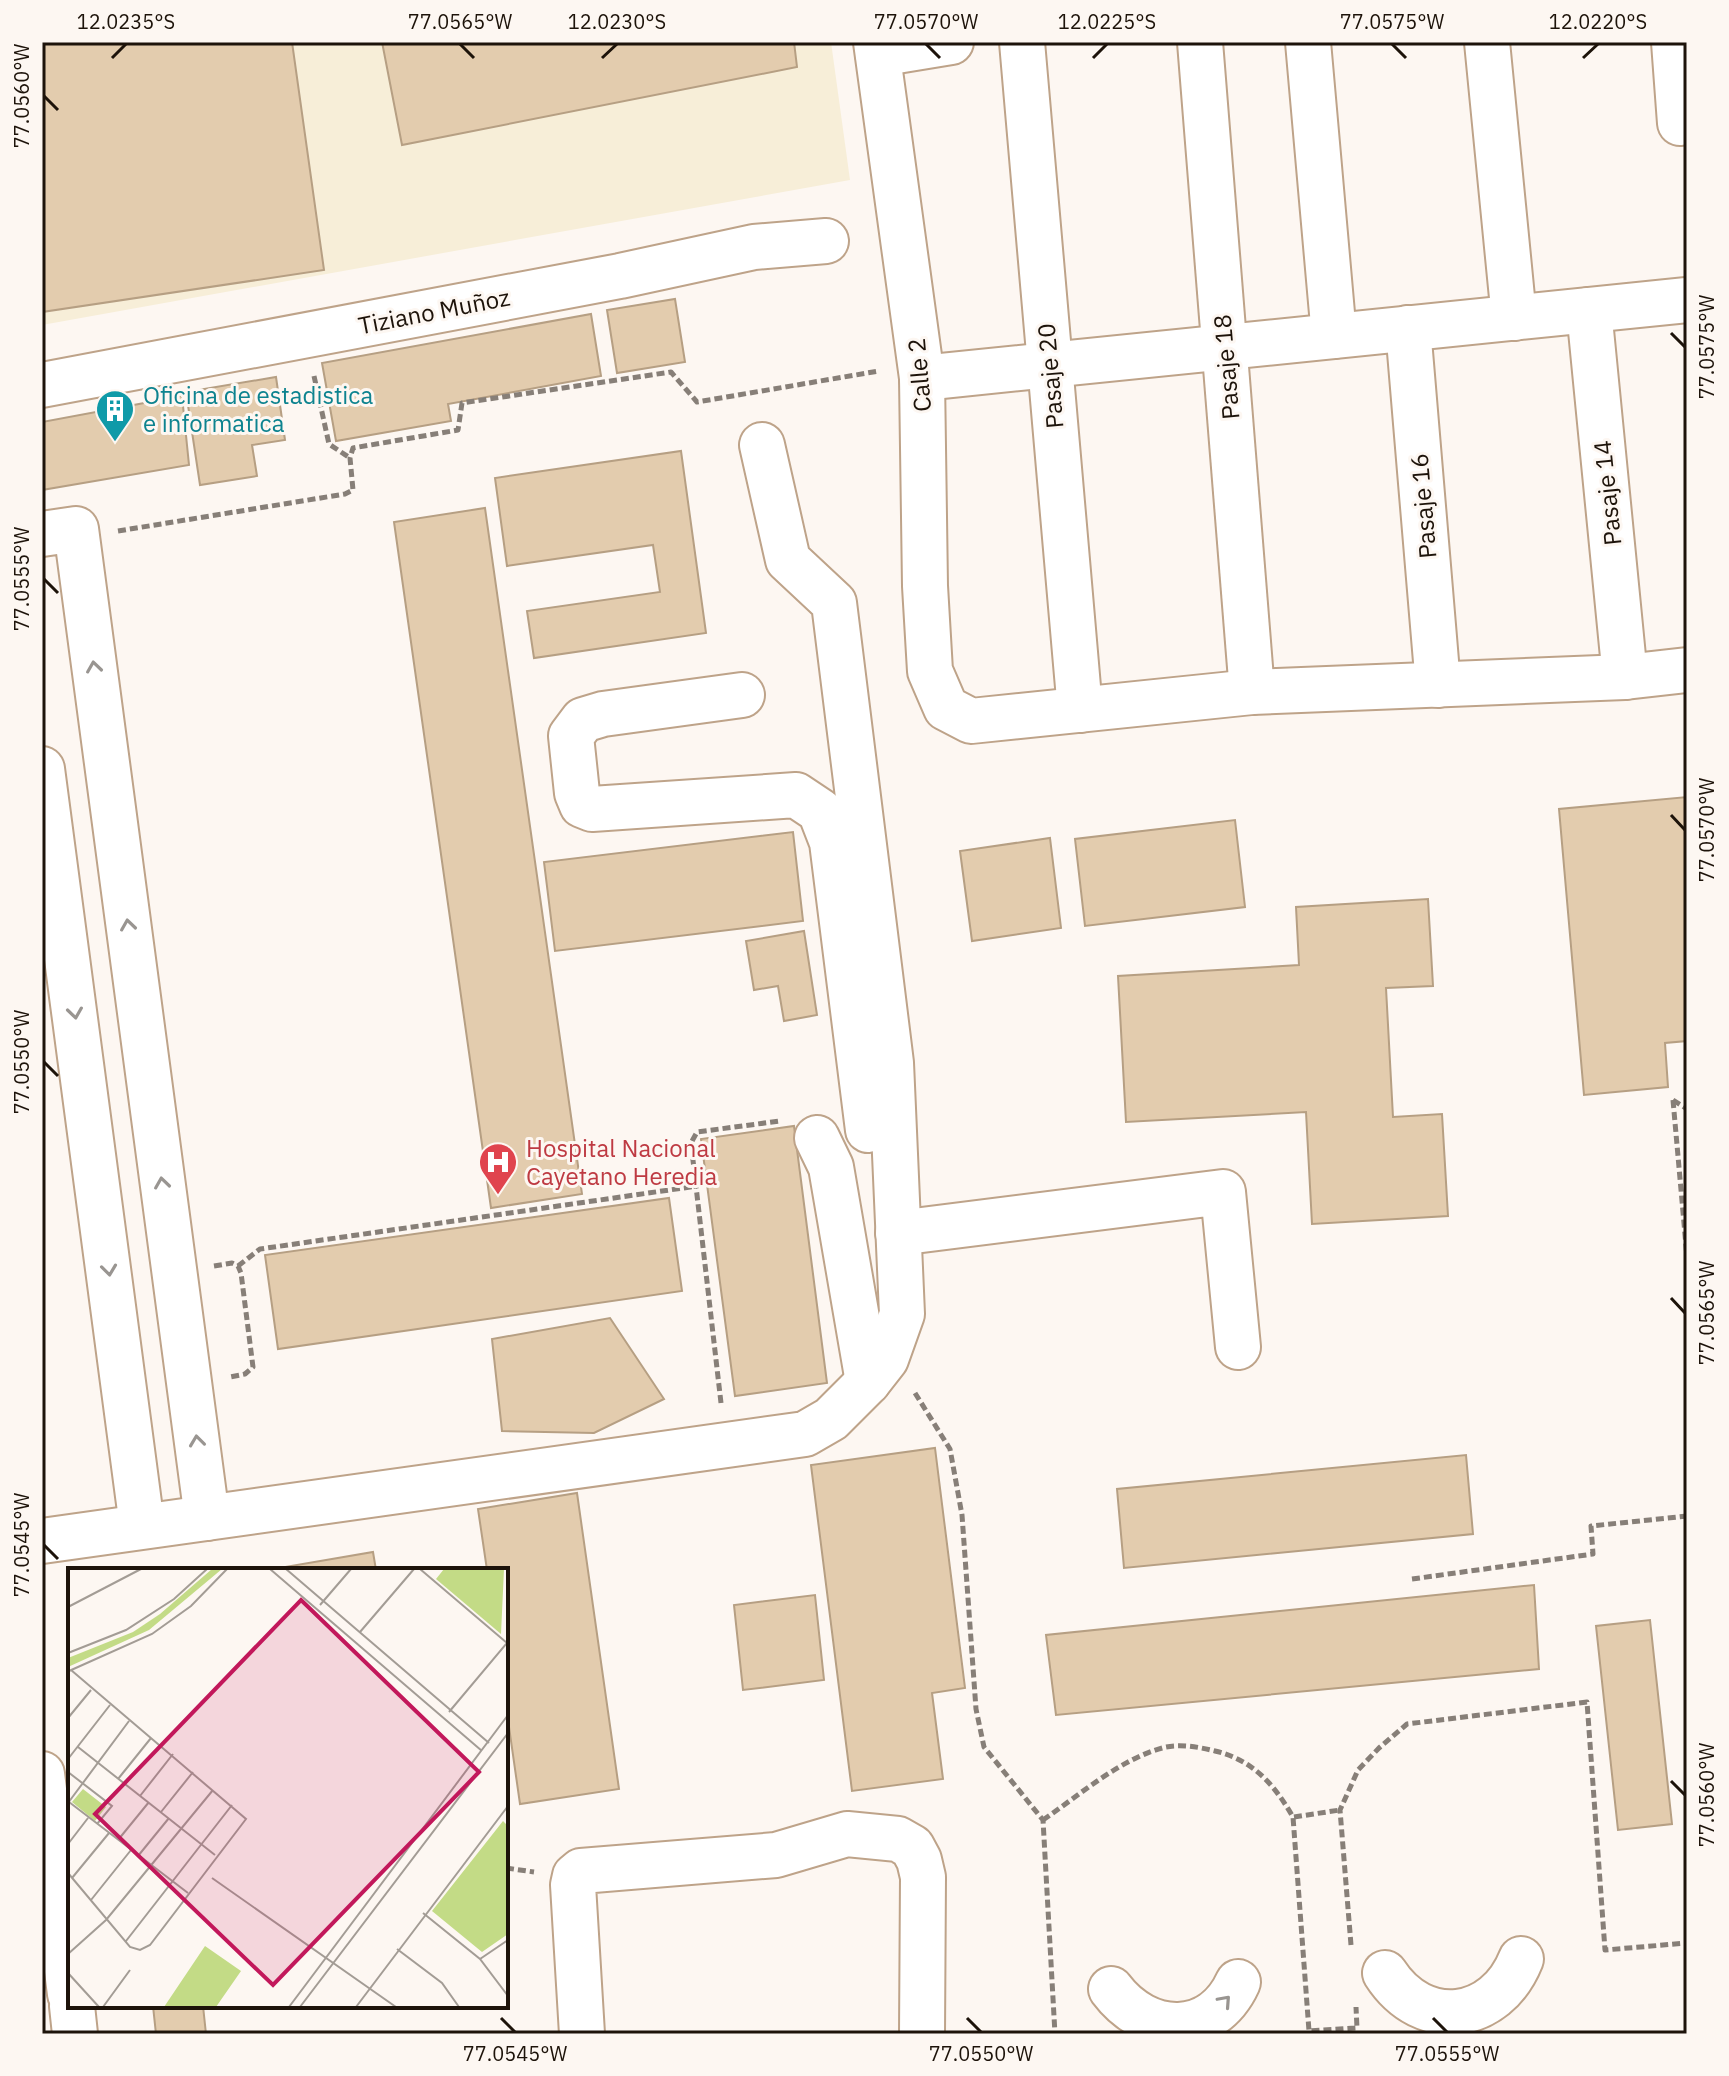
<svg xmlns="http://www.w3.org/2000/svg" width="1729" height="2076" font-family="'IBM Plex Sans',sans-serif">
<style>
.education{fill:#f7eed8}
.building{fill:#e3ccae;stroke:#b69f83;stroke-width:2}
.lines{fill:none;stroke-linecap:round;stroke-linejoin:round}
.minor-casing{stroke:#bea389;stroke-width:48}
.path{stroke:#877f78;stroke-width:5;stroke-dasharray:8 4;stroke-linecap:butt}
.minor{stroke:#fff;stroke-width:44}
.oneway{stroke:#999591}
.ticks{fill:none;stroke:#1d130a;stroke-width:3}
.labels{text-anchor:middle;dominant-baseline:central;stroke-width:6;stroke-linejoin:round;paint-order:stroke}
.street-label{font-size:24px;fill:#1d130a;stroke:#fdf7f2}
.culture-label{font-size:24px;fill:#0d838f;stroke:#fdf7f2;text-anchor:start}
.health-label{font-size:24px;fill:#be3a42;stroke:#fdf7f2;text-anchor:start}
.inset-road{fill:none;stroke:#a39c95;stroke-width:2}
.view{fill:#c2185b;fill-opacity:0.15;stroke:#c2185b;stroke-width:4}
.inset-edge{fill:none;stroke:#1d130a;stroke-width:4}
.neatline{fill:none;stroke:#1d130a;stroke-width:3}
.ticks-label{font-size:20px;text-anchor:middle;fill:#1d130a}
</style>
<rect width="100%" height="100%" fill="#fdf7f2"/>
<!-- education -->
<polygon class="education" points="42,42 831,42 850,180 42,325"/>
<!-- building -->
<g class="building">
<polygon points="42,42 292,42 324,270 42,312"/>
<polygon points="382,42 794,42 797,67 402,145"/>
<polygon points="675,299 685,362 617,373 607,310"/>
<polygon points="591,314 601,376 448,404 451,421 336,441 322,363"/>
<polygon points="276,377 285,440 252,445 257,476 200,485 186,392"/>
<polygon points="182,396 189,465 42,490 42,422"/>
<polygon points="681,451 706,633 534,658 527,611 660,592 653,545 507,566 495,478"/>
<polygon points="485,508 582,1194 491,1208 394,522"/>
<polygon points="1687,797 1687,1041 1665,1043 1668,1087 1584,1095 1559,809"/>
<polygon points="1235,820 1245,907 1085,926 1075,839"/>
<polygon points="793,832 803,921 555,951 544,862"/>
<polygon points="1050,838 1061,928 972,941 960,851"/>
<polygon points="1428,899 1433,986 1386,988 1393,1117 1442,1114 1448,1216 1312,1224 1306,1112 1126,1122 1118,976 1299,965 1296,907"/>
<polygon points="804,931 817,1015 784,1021 778,986 754,990 746,941"/>
<polygon points="794,1126 827,1383 735,1396 701,1139"/>
<polygon points="669,1198 682,1291 278,1349 265,1255"/>
<polygon points="610,1318 664,1399 594,1433 502,1431 492,1339"/>
<polygon points="935,1448 965,1688 932,1693 943,1779 852,1791 811,1465"/>
<polygon points="1466,1455 1473,1534 1124,1568 1117,1489"/>
<polygon points="577,1493 619,1789 520,1804 506,1706 506,1570 487,1570 478,1509"/>
<polygon points="373,1552 376,1570 279,1570 279,1568"/>
<polygon points="1534,1585 1539,1669 1056,1715 1046,1635"/>
<polygon points="815,1595 824,1680 743,1690 734,1605"/>
<polygon points="1650,1620 1672,1824 1618,1830 1596,1626"/>
<polygon points="153,2006 203,2006 206,2034 156,2034"/>
</g>
<g class="lines">
<defs>
<g id="minor">
<polyline points="876,42 922,378 925,586 930,671 946,708 971,721 1252,692 1625,677 1687,670"/>
<polyline points="1022,42 1080,710"/>
<polyline points="1200,42 1252,692"/>
<polyline points="1308,42 1334,336"/>
<polyline points="1487,42 1514,318"/>
<polyline points="1674,42 1680,123 1687,122"/>
<polyline points="878,54 951,42"/>
<polyline points="1589,310 1625,677"/>
<polyline points="1408,328 1438,685"/>
<polyline points="922,378 1687,300"/>
<polyline points="42,385 620,276 754,247 826,241"/>
<polyline points="42,534 76,529 207,1518"/>
<polyline points="742,695 603,714 583,720 571,736 577,793 582,805 592,809 796,795 820,811 832,842 868,1130"/>
<polyline points="42,769 142,1526"/>
<polyline points="817,1138 831,1167 868,1382"/>
<polyline points="898,1233 1223,1192 1238,1347"/>
<polyline points="42,1541 805,1434 831,1419 868,1382 886,1359 902,1314 891,1063 834,603 788,560 762,445"/>
<polyline points="42,1774 70,1994"/>
<path d="M1385 1973C1423 2032 1496 2022 1521 1959"/>
<path d="M1111 1989C1147 2037 1212 2039 1238 1982"/>
<polyline points="72,2006 75,2034"/>
<polyline points="582,2034 573,1885 575,1876 581,1871 776,1855 847,1834 898,1839 912,1847 919,1860 923,1877 922,2034"/>
</g>
</defs>
<!-- minor casing -->
<use href="#minor" class="minor-casing"/>
<!-- path -->
<g class="path">
<polyline points="314,376 329,444 350,458"/>
<polyline points="118,531 345,494 353,490 350,458 353,448 458,430 462,403 671,372 697,402 879,371"/>
<polyline points="1673,1100 1687,1257"/>
<polyline points="1673,1100 1687,1109"/>
<polyline points="214,1266 232,1263 238,1266 241,1273 253,1367 245,1374 230,1377"/>
<polyline points="238,1266 260,1249 697,1186"/>
<polyline points="915,1393 950,1449 962,1515 976,1709 984,1747 1043,1820 1055,2034"/>
<polyline points="721,1403 691,1143 697,1132 780,1121"/>
<polyline points="1412,1579 1593,1554 1591,1526 1687,1516"/>
<polyline points="1294,1817 1340,1810"/>
<path d="M1043 1820C1081 1794 1121 1758 1166 1747 1182 1744 1199 1747 1215 1751 1253 1760 1274 1784 1293 1817L1309 2031 1357 2028 1356 2007"/>
<polyline points="506,1868 534,1872"/>
<polyline points="1351,1945 1340,1810 1358,1770 1379,1748 1407,1724 1587,1702 1605,1950 1687,1943"/>
</g>
<!-- minor -->
<use href="#minor" class="minor"/>
</g>
<!-- one-way arrows -->
<defs><path id="oneway-chevron" d="M-2-3.5L2.5 0L-2 3.5" fill="none" stroke-width="1.6" stroke-linecap="round" stroke-linejoin="round" transform="scale(2)"/></defs>
<g class="oneway">
<use href="#oneway-chevron" transform="translate(94 667) rotate(-98)"/>
<use href="#oneway-chevron" transform="translate(128 925) rotate(-98)"/>
<use href="#oneway-chevron" transform="translate(75 1013) rotate(82)"/>
<use href="#oneway-chevron" transform="translate(162 1183) rotate(-98)"/>
<use href="#oneway-chevron" transform="translate(109 1270) rotate(83)"/>
<use href="#oneway-chevron" transform="translate(197 1441) rotate(-97)"/>
<use href="#oneway-chevron" transform="translate(1225 2001) rotate(-48)"/>
</g>
<!-- ticks -->
<path class="ticks" d="M460 44 474 58M926 44 940 58M1392 44 1406 58M112 58 126 44M602 58 617 44M1093 58 1107 44M1583 58 1598 44M44 96 58 110M1671 333 1685 347M44 579 58 593M1671 815 1685 830M44 1062 58 1076M1671 1298 1685 1313M44 1545 58 1559M1671 1781 1685 1795M501 2018 515 2032M967 2018 981 2032M1433 2018 1447 2032"/>
<!-- icons -->
<defs>
<symbol id="building-pin" viewBox="-11 -11 22 30"><path d="M0 17L-7.5 6A9.5 9.5 0 1 1 7.5 6Z" fill="#0f9aa8" stroke="#fdf7f2"/><path d="M-4-6H4V6H1V3H-1V6H-4ZM-2.5-4.3h1.7v1.8h-1.7ZM.8-4.3h1.7v1.8H.8ZM-2.5-1h1.7V.8h-1.7ZM.8-1h1.7V.8H.8Z" fill="#fff"/></symbol>
<symbol id="hospital-pin" viewBox="-11 -11 22 30"><path d="M0 17L-7.5 6A9.5 9.5 0 1 1 7.5 6Z" fill="#e0444e" stroke="#fdf7f2"/><path d="M-5-5h3v3.5h4V-5h3V5h-3V1.5h-4V5h-3Z" fill="#fff"/></symbol>
</defs>
<g fill-rule="evenodd">
<use href="#building-pin" x="93" y="387" width="44" height="60"/>
<use href="#hospital-pin" x="476" y="1140" width="44" height="60"/>
</g>
<g class="labels">
<!-- street labels -->
<g class="street-label">
<text transform="translate(434 311) rotate(-11)">Tiziano Muñoz</text>
<text transform="translate(1226 367) rotate(-95)">Pasaje 18</text>
<text transform="translate(919 375) rotate(-95)">Calle 2</text>
<text transform="translate(1050 376) rotate(-95)">Pasaje 20</text>
<text transform="translate(1607 493) rotate(-96)">Pasaje 14</text>
<text transform="translate(1423 506) rotate(-95)">Pasaje 16</text>
</g>
<!-- culture labels -->
<g class="culture-label">
<text x="143" y="395">Oficina de estadistica<tspan x="143" dy="28">e informatica</tspan></text>
</g>
<!-- health labels -->
<g class="health-label">
<text x="526" y="1148">Hospital Nacional<tspan x="526" dy="28">Cayetano Heredia</tspan></text>
</g>
</g>
<!-- overview -->
<g transform="translate(68 1568)">
<rect width="440" height="440" fill="#fdf7f2"/>
<path d="M144 1H154L81 62 0 99V90L65 64 92 46ZM376 1H436L433 66 368 11ZM15 221 38 239 27 253 4 234ZM435 253 440 258V366L414 384 364 343ZM137 378 173 403 148 439H96Z" fill="#c3db86"/>
<path class="inset-road" d="M202 1 414 183M218 1 421 175M352 1 439 75M252 37 283 1M0 39 73 1M292 64 346 1M0 85 58 62 106 31 139 1M1 103 84 66 123 38 159 1M381 144 439 75V1M0 150 23 122M10 179 147 287M0 191 42 137M0 204 44 238 29 256M50 211 83 170M72 228 105 186M1 234 120 325M0 235 61 153M93 244 125 204M50 272 81 234M0 276 20 250M70 288 101 250M0 305 62 379 72 382 82 377 178 251 3 102M4 310 41 265M144 310 328 439M23 332 63 282M355 345 412 391 440 428M58 373 164 237M329 381 374 415 391 439M0 386 38 352 145 222M412 391 440 372M0 405 31 439M35 439 62 402M221 439 440 147M232 439 440 165M288 439 440 238"/>
<path class="view" d="M233 32 411 204 205 417 27 246Z"/>
<rect width="440" height="440" class="inset-edge"/>
</g>
<!-- border -->
<rect width="1729" height="2076" fill="none" stroke="#fdf7f2" stroke-width="88"/>
<rect x="44" y="44" width="1641" height="1988" class="neatline"/>
<g class="ticks-label">
<text x="126" y="29">12.0235°S</text>
<text x="460" y="29">77.0565°W</text>
<text x="617" y="29">12.0230°S</text>
<text x="926" y="29">77.0570°W</text>
<text x="1107" y="29">12.0225°S</text>
<text x="1392" y="29">77.0575°W</text>
<text x="1598" y="29">12.0220°S</text>
<text transform="translate(22 96) rotate(-90)" y="7">77.0560°W</text>
<text transform="translate(1707 347) rotate(-90)" y="7">77.0575°W</text>
<text transform="translate(22 579) rotate(-90)" y="7">77.0555°W</text>
<text transform="translate(1707 830) rotate(-90)" y="7">77.0570°W</text>
<text transform="translate(22 1062) rotate(-90)" y="7">77.0550°W</text>
<text transform="translate(1707 1313) rotate(-90)" y="7">77.0565°W</text>
<text transform="translate(22 1545) rotate(-90)" y="7">77.0545°W</text>
<text transform="translate(1707 1795) rotate(-90)" y="7">77.0560°W</text>
<text x="515" y="2061">77.0545°W</text>
<text x="981" y="2061">77.0550°W</text>
<text x="1447" y="2061">77.0555°W</text>
</g>
</svg>
